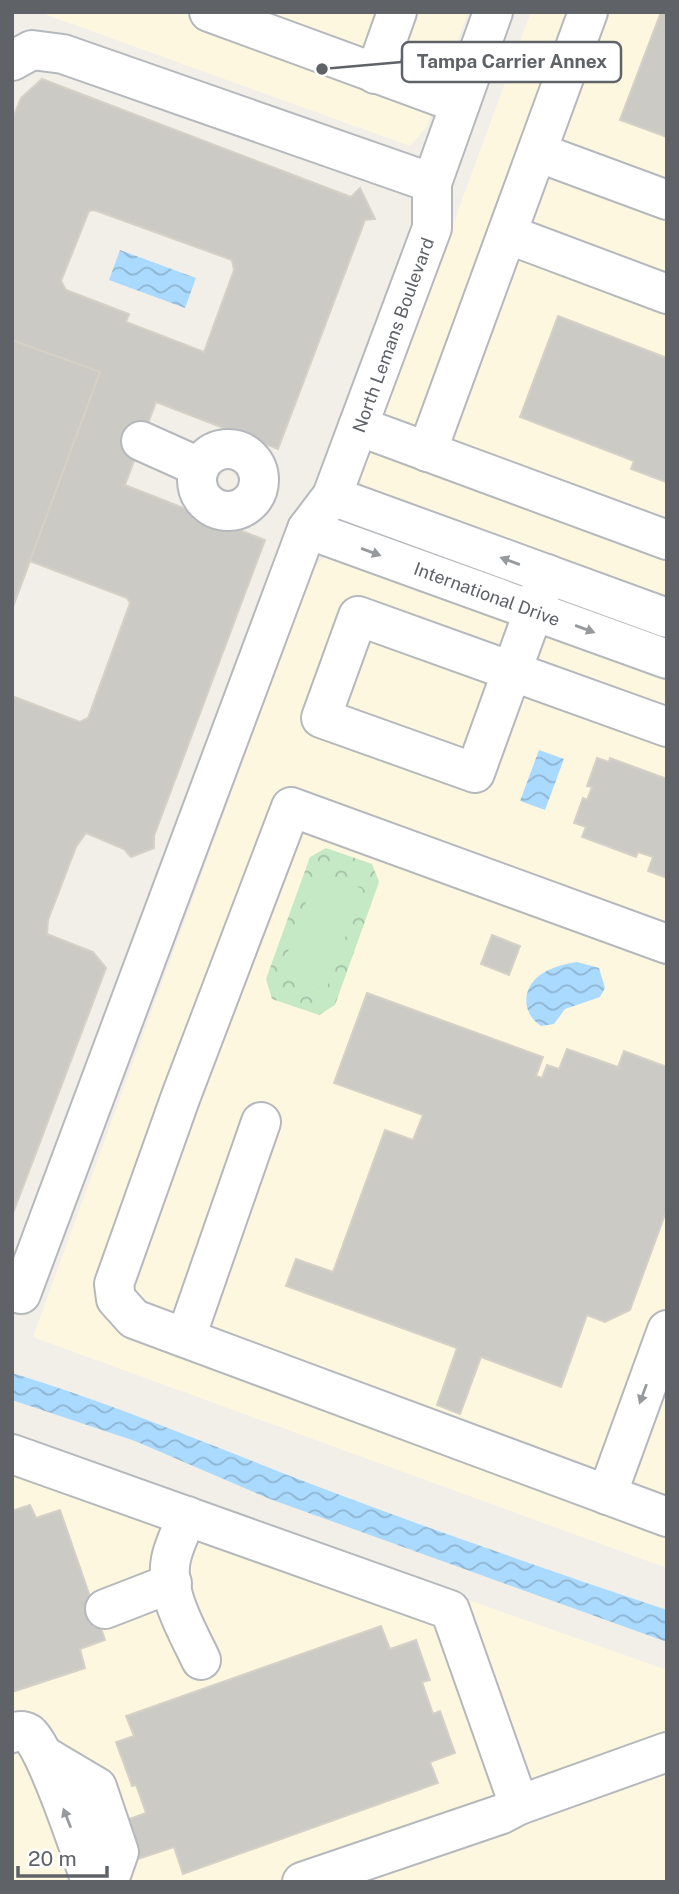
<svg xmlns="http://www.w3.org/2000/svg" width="679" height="1894" font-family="'Public Sans',sans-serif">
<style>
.commercial{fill:#fef7e0}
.park{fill:url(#park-crowns)}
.pitch{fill:#c5e8c5}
.water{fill:url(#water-waves)}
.building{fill:#cccac5;stroke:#d6d1c6;stroke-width:2;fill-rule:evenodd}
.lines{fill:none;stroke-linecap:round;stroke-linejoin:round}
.minor-casing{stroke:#b5b8bc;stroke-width:42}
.minor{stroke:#fff;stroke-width:38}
.oneway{fill:#979a9d}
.labels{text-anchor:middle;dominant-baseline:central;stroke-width:5;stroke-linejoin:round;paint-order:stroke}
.street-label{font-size:18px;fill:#5f6368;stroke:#fff}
.leader{fill:none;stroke:#5f6368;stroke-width:2.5}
.callout-dot{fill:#5f6368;stroke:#fff;stroke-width:2.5}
.callout{fill:#fff;stroke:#5f6368;stroke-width:2.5}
.callout-label{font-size:19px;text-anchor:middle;font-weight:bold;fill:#5f6368}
</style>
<defs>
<pattern id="park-crowns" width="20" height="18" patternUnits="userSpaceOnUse" patternTransform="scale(1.75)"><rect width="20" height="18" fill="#c5e8c5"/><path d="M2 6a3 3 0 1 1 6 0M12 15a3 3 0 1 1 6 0" fill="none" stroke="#a3c0a4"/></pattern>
<pattern id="water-waves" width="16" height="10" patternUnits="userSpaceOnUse" patternTransform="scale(1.75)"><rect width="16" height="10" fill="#aadaff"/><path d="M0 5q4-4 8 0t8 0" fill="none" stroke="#8eb4d2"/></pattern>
</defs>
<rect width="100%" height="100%" fill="#f1efe8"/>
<!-- commercial -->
<g class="commercial">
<polygon points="39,12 468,12 427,126 410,146"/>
<polygon points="531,12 667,12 667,602 363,487 360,478"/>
<polygon points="340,557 667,676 667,1568 33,1337 313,569 323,558"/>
<polygon points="12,1439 667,1670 667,1882 12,1882"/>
</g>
<!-- park -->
<polygon class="park" points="326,848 372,864 379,882 335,1005 319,1015 272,999 266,979 310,857"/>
<!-- pitch -->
<polygon class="pitch" points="317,872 363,889 326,990 280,973"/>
<!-- water -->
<g class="water">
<polygon points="120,250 196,278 185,308 109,280"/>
<polygon points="539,750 564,759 545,810 520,801"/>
<path d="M577 962 599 968 605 988 600 997 565 1009 554 1024 541 1026C521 1013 522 988 540 975 551 967 564 964 577 962Z"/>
<path d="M12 1373C114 1404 212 1446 311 1484 429 1529 548 1570 667 1610V1642L270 1499 135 1441 12 1400Z"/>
</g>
<!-- building -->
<g class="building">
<polygon points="661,12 667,12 667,137 620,120"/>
<path d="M42 79 351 197 360 188 375 219 365 220 278 449 156 402 125 485 265 540 154 836V848L131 857 124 849 86 833 76 847 48 920 47 934 93 952 106 968 12 1216V696L80 722 88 718 130 603 127 598 30 561 12 609V120L21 98ZM94 210 232 260 234 270 204 352 126 322 129 314 66 290 61 281 89 211Z"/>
<polygon points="558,316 667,358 666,482 631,469 634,461 520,417"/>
<polygon points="12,340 100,372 12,609"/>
<polygon points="597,758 609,762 610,758 667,779 667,878 648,871 653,857 638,852 636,857 582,837 586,827 574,823 583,798 587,800 592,787 587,786"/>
<polygon points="492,935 520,946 509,975 481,964"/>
<polygon points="367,993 543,1057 536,1076 542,1078 547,1065 559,1069 567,1049 618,1067 624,1051 667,1067 667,1209 630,1310 605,1322 587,1315 561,1387 481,1357 460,1414 437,1405 457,1348 286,1286 296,1259 333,1272 385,1130 413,1140 423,1115 334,1083"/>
<polygon points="30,1505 36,1518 60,1510 105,1640 80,1649 85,1668 12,1692 12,1511"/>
<polygon points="381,1626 390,1649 416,1640 430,1680 422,1682 433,1714 440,1711 455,1753 430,1762 438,1783 183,1874 174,1847 132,1861 118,1823 146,1813 136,1785 132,1786 116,1742 134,1736 126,1716"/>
</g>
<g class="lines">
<defs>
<g id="minor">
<polyline points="209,12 460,104"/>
<polyline points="12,61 32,50 63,54 432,183"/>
<polyline points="375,74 397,12"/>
<polyline points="537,152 667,200"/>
<polyline points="507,234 667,294"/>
<polyline points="358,426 667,540"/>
<polyline points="141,441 199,467"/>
<circle cx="228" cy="480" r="31"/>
<polyline points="427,452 588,12"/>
<polyline points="332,496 667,618"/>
<polyline points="307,529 667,659"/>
<path d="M547 574C523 641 499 707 475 773L321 718 358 616 667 727"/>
<polyline points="667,944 291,807 181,1096 114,1284 116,1299 134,1319 667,1517"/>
<polyline points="12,1291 21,1294 307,529 332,496 432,228 432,183 493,12"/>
<polyline points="186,1337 261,1122"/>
<polyline points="12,1454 450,1610 519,1805"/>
<polyline points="607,1495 667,1330"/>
<path d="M187 1516C182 1530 174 1544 171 1559 164 1593 187 1630 201 1660"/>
<polyline points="105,1609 172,1583"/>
<path d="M12 1733C17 1731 23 1730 28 1733 45 1744 82 1856 91 1882"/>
<polyline points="43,1755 97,1787 119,1852 112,1872 104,1882"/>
<polyline points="302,1882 502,1814 519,1805 667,1752"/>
</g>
</defs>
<!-- minor casing -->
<use href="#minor" class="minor-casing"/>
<!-- minor -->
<use href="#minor" class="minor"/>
</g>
<!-- one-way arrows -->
<defs><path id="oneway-solid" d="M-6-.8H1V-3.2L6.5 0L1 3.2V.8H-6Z" transform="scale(1.75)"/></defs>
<g class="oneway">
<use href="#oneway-solid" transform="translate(371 552) rotate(20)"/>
<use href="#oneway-solid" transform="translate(510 561) rotate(-160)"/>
<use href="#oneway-solid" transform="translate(585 629) rotate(20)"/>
<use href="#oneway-solid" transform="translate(643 1394) rotate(110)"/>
<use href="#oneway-solid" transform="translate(67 1818) rotate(-111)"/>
</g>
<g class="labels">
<!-- street labels -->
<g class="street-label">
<text transform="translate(393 335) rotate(-70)">North Lemans Boulevard</text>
<text transform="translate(487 594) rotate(20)">International Drive</text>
</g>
</g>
<!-- callouts -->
<path class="leader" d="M322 69L402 62"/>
<circle class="callout-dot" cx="322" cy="69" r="7"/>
<rect class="callout" x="402" y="42" width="219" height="40" rx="7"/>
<g class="callout-label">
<text x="512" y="68">Tampa Carrier Annex</text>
</g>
<!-- border -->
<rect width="679" height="1894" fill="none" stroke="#5f6368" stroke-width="28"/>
<!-- scale -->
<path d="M18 1866v10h89v-10" fill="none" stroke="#5f6368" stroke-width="3.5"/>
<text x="28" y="1866" font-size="21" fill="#5f6368" stroke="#ffffff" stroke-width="5" paint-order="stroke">20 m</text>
</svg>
